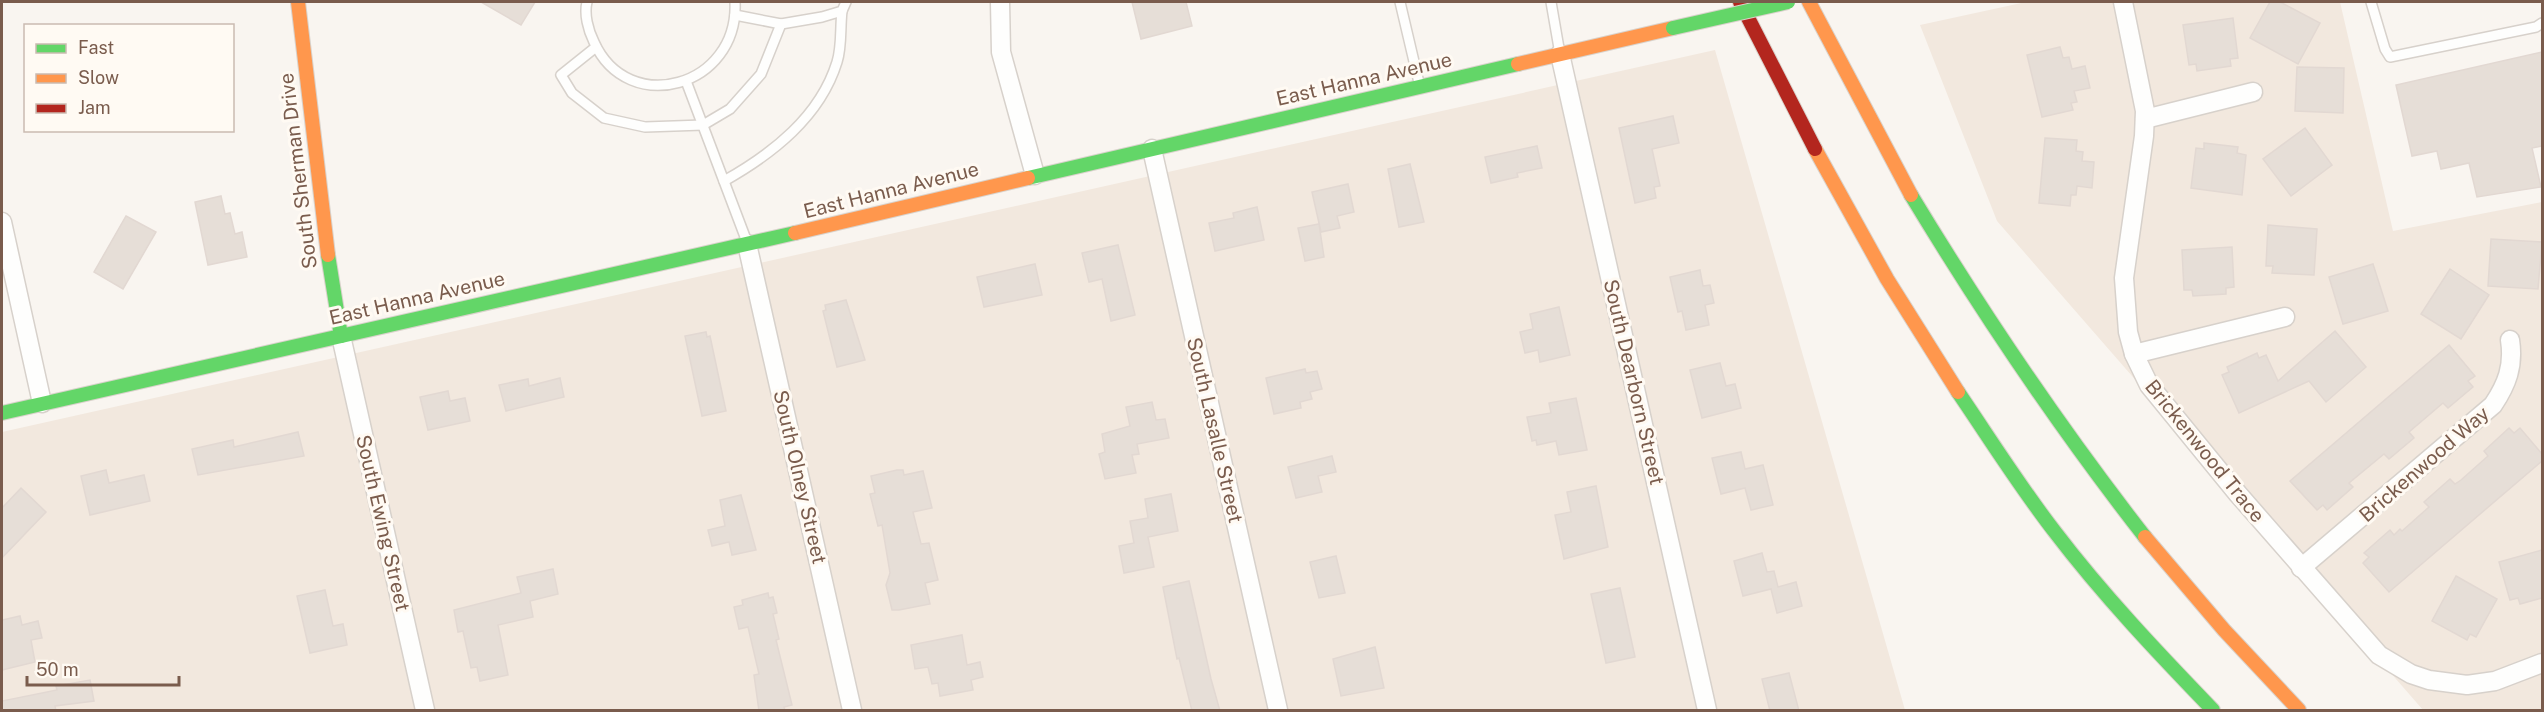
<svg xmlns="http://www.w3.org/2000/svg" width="2544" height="712" font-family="'Public Sans',sans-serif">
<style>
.residential{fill:#f2e8de}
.building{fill:#e6ded7;stroke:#e2d8d2;stroke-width:1.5}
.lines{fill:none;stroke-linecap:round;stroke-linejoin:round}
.lane-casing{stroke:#d7d1cb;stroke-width:12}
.street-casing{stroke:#d7d1cb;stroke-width:21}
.fast-casing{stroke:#d9d2cb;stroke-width:16}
.slow-casing{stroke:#d9d2cb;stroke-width:16}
.jam-casing{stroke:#d9d2cb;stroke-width:16}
.lane{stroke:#fefefd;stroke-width:9}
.street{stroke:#fefefd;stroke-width:18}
.fast{stroke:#63d668;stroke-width:14}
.slow{stroke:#ff974d;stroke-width:14}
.jam{stroke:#b3261e;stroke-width:14}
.fast-bridge-casing{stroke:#d9d2cb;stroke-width:16;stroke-linecap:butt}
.fast-bridge{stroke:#63d668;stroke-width:14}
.labels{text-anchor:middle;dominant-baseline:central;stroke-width:6;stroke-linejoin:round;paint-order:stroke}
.street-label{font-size:20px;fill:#7a5c4d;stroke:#fffaf3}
</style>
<rect width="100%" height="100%" fill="#f9f5f0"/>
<!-- residential -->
<g class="residential">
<polygon points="2026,2 2340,2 2393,231 2542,202 2542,710 2423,710 1997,221 1920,25"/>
<polygon points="1715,50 1905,710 2,710 2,432"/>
</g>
<!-- building -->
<g class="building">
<polygon points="481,2 535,2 521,25"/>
<polygon points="1132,2 1186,2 1192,26 1141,39"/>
<polygon points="2270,2 2280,2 2320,23 2298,64 2250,38"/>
<polygon points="2233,18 2238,58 2230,59 2231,66 2197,71 2196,64 2189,65 2183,25"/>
<polygon points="2060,47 2063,58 2069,57 2072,69 2085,66 2090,88 2074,91 2077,102 2071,103 2073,110 2042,117 2027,55"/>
<polygon points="2542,52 2542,146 2532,148 2541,187 2477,197 2469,163 2441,169 2437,151 2412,156 2396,85"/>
<polygon points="2297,67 2344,68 2343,113 2295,111"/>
<polygon points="1673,116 1679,143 1652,149 1660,186 1654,187 1656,198 1635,203 1619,128"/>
<polygon points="2305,128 2332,165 2291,196 2263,159"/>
<polygon points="2045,138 2077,140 2076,151 2083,152 2082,161 2094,162 2092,188 2077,186 2076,195 2071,195 2070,206 2039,203"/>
<polygon points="2204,143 2238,147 2237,153 2246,155 2242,195 2191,188 2196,148 2204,149"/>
<polygon points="1537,146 1542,168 1517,173 1518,177 1491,183 1485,157"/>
<polygon points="1410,164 1424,222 1399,227 1388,169"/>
<polygon points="1348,184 1354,212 1337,216 1340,228 1321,232 1312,192"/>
<polygon points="221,196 225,214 230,213 235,234 242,232 247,257 208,265 195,202"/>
<polygon points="1257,207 1264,240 1215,251 1209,223 1234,218 1233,213"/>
<polygon points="126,216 156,232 123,289 94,272"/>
<polygon points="1319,224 1324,257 1305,261 1298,228"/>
<polygon points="2268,225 2317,229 2314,275 2272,273 2273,266 2266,266"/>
<polygon points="2491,239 2542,242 2538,289 2488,286"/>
<polygon points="1118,245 1135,315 1111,321 1102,279 1089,282 1082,253"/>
<polygon points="2232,247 2234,287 2226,288 2226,294 2193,296 2192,290 2184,290 2182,250"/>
<polygon points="1035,264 1042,295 984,307 977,277"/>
<polygon points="2373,264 2388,311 2343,324 2329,277"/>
<polygon points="2450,269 2489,295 2461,339 2421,314"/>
<polygon points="1700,270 1703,286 1710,285 1714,303 1705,305 1709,325 1686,330 1682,311 1678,312 1670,277"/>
<polygon points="846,300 865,360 837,367 823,311 826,310 825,305"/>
<polygon points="1559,307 1570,355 1540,362 1538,350 1525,353 1520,332 1533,329 1530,314"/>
<polygon points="2335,331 2366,367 2326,402 2309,381 2239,413 2222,375 2229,372 2227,367 2257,353 2259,358 2266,355 2278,381"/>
<polygon points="706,332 707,337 710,336 726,411 702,416 685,336"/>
<polygon points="2449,345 2475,376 2468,381 2473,387 2448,408 2443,403 2409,432 2414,438 2389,459 2384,454 2349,483 2353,487 2327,510 2323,505 2317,510 2290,481"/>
<polygon points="1720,363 1726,386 1735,384 1741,408 1702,418 1690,370"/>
<polygon points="1305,369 1306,373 1317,371 1322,389 1310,392 1312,399 1300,402 1301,408 1274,414 1266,378"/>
<polygon points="560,378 564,397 506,411 499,385 528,379 529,386"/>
<polygon points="448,391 450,401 465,398 470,421 428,430 420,397"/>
<polygon points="1576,398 1587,450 1559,455 1556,441 1537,445 1536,440 1532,441 1527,417 1551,413 1549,403"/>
<polygon points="1152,402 1156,420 1165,419 1169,438 1137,444 1139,454 1132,455 1136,473 1105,479 1099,454 1105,452 1102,434 1130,426 1126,407"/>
<polygon points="2509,428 2514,433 2520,428 2542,454 2542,461 2389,592 2363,563 2369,557 2364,553 2390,530 2394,535 2400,529 2402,531 2429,507 2424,502 2450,479 2455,484 2461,480 2488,456 2484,451"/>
<polygon points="298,432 304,456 198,475 192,449 233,440 234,447"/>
<polygon points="1741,452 1745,469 1763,465 1773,505 1751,510 1745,488 1721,494 1712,458"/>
<polygon points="1332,456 1336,472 1318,476 1322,492 1296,498 1288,467"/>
<polygon points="106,470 109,483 144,475 150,501 90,515 81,476"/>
<polygon points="897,470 903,470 904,475 923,471 932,508 913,512 921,544 929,543 938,580 925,583 930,604 899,610 892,610 886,585 890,573 882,525 878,526 870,494 875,493 871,476"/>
<polygon points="1596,486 1608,547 1564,559 1555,515 1571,512 1567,492"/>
<polygon points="21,488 46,512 2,558 2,508"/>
<polygon points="1171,494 1178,531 1148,537 1154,567 1124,573 1119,546 1134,543 1130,521 1148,518 1145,499"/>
<polygon points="741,495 756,550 732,555 729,542 712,546 708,530 725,526 720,500"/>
<polygon points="2542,550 2542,598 2520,604 2518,598 2510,600 2499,562"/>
<polygon points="1762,553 1767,572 1774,571 1778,587 1796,582 1802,606 1777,613 1771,589 1743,596 1734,561"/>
<polygon points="1336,556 1345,593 1319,598 1310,562"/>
<polygon points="553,569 558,594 530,601 533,617 498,625 508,675 480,681 477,667 471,668 463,631 458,632 454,610 521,593 517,577"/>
<polygon points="2456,576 2497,599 2476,637 2470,634 2467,640 2432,621"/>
<polygon points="1189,581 1211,679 1220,711 1192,711 1179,658 1177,659 1163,587"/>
<polygon points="1620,588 1635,657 1606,663 1591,594"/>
<polygon points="325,590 333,626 343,624 347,645 310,653 297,596"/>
<polygon points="768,593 769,598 773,597 777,613 773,614 779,639 776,640 792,705 784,707 785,711 759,711 754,675 759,674 748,627 739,629 734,607 743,605 742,600"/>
<polygon points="20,616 22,625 38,621 42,638 31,640 35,662 2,670 2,620"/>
<polygon points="962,635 967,665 980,662 983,677 971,680 973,690 940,696 938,683 932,684 928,667 915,669 911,645"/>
<polygon points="1375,647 1384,688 1341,696 1333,659"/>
<polygon points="1789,673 1799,711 1770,711 1762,679"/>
<polygon points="90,680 94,701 55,706 56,711 2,711 2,701 57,690 56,686"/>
</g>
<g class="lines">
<defs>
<g id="lane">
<path d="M587 2C584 14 588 30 594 42 628 118 739 87 735 2"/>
<polyline points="1400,2 1420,87"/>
<polyline points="1551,2 1560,54"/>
<polyline points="2371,2 2385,49 2390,57 2536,27 2542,23"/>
<polyline points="735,15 781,24 822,17 842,11 846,2"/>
<polyline points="596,47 561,75 572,93 604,118 645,127 703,125 730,109 761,74 781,24"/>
<polyline points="686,81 747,242"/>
<path d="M724 181C772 154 820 117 837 62 842 47 840 27 842 11"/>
</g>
<g id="street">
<polyline points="1000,2 1001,52 1035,175"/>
<polyline points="2123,2 2145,111 2144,136 2124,278 2128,332 2134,354 2149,385 2238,494 2379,655 2411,674 2429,680 2467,685 2495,681 2542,663"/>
<polyline points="1560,54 1707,710"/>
<polyline points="2145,119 2253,92"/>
<polyline points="1152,149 1278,710"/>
<polyline points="2,222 42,403"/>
<polyline points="747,244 852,710"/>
<polyline points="341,336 425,710"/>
<polyline points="2134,354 2285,317"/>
<path d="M2301 568 2493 405C2507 384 2514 366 2510 340"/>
</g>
<g id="fast">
<polyline points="1028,178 1518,64"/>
<path d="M1911 195C1983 314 2059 427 2145 537"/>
<polyline points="328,255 341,336"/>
<path d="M1958 392C1990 439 2020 487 2055 532 2103 595 2158 653 2213 710"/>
<polyline points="2,413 795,233"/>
</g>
<g id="slow">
<polyline points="298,2 328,255"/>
<polyline points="1809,2 1911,195"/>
<polyline points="1518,64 1673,28"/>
<polyline points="1815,149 1887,279 1958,392"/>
<polyline points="795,233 1028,178"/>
<polyline points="2145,537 2224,630 2299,710"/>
</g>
<polyline id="jam" points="1740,2 1815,149"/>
</defs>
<!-- lane casing -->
<use href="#lane" class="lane-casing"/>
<!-- street casing -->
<use href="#street" class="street-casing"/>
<!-- fast casing -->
<use href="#fast" class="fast-casing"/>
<!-- slow casing -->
<use href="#slow" class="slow-casing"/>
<!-- jam casing -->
<use href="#jam" class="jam-casing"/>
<!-- lane -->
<use href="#lane" class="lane"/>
<!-- street -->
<use href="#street" class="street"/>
<!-- fast -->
<use href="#fast" class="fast"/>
<!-- slow -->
<use href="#slow" class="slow"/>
<!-- jam -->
<use href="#jam" class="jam"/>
<defs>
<polyline id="fast-bridge" points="1673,28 1788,2"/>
</defs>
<!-- fast-bridge casing -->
<use href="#fast-bridge" class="fast-bridge-casing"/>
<!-- fast-bridge -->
<use href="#fast-bridge" class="fast-bridge"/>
</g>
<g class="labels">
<!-- street labels -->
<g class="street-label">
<text transform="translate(1364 79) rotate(-13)">East Hanna Avenue</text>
<text transform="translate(298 171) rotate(-97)">South Sherman Drive</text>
<text transform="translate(891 190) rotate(-14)">East Hanna Avenue</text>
<text transform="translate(417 298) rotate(-13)">East Hanna Avenue</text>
<text transform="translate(1634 382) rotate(77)">South Dearborn Street</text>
<text transform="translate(1215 430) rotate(77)">South Lasalle Street</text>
<text transform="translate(2205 451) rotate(51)">Brickenwood Trace</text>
<text transform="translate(2424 464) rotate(-41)">Brickenwood Way</text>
<text transform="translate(800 477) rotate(77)">South Olney Street</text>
<text transform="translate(383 523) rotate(77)">South Ewing Street</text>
</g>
</g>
<!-- border -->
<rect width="2544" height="712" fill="none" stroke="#7a5c4d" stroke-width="6"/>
<!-- legend -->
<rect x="24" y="24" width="210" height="108" fill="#fffaf3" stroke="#cabbb1" stroke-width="1.5"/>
<rect x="36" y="44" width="30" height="9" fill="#63d668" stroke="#cabbb1" stroke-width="1.5"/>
<text x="78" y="54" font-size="18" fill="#7a5c4d">Fast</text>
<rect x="36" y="74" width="30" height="9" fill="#ff974d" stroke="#cabbb1" stroke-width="1.5"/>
<text x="78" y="84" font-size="18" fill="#7a5c4d">Slow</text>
<rect x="36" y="104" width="30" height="9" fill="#b3261e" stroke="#cabbb1" stroke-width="1.5"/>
<text x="78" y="114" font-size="18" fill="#7a5c4d">Jam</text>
<!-- scale -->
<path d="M27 676v9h152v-9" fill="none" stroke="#7a5c4d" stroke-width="3"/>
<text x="36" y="676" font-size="18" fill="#7a5c4d" stroke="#fffaf3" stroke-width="4.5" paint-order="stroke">50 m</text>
</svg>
